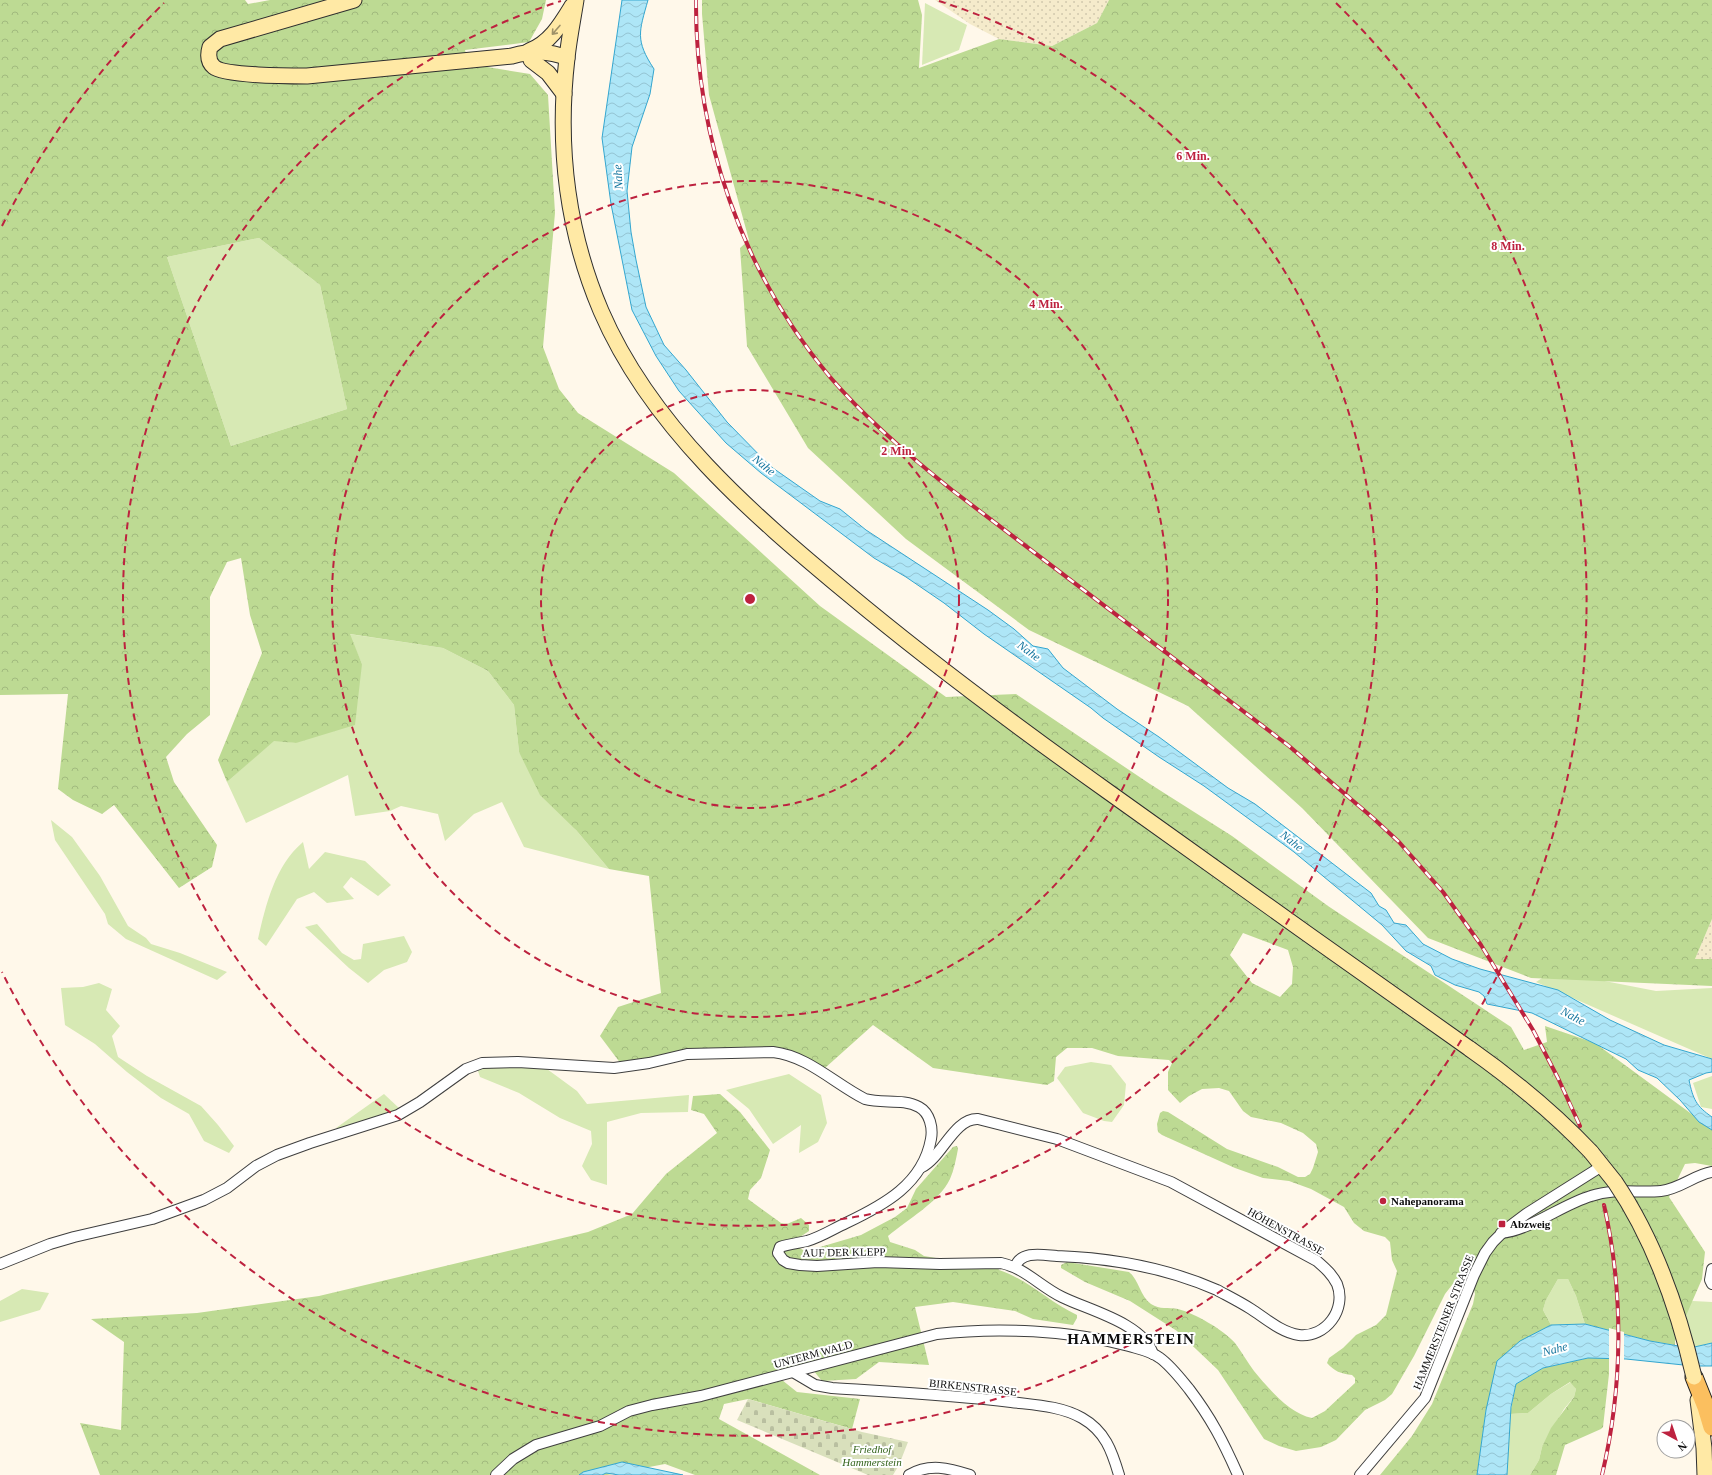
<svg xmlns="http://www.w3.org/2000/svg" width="1712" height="1475" font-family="Georgia,serif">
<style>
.farmland{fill:url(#farmland-dots)}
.grass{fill:#d7e9b4}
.forest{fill:url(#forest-crowns);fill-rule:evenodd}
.cemetery{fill:url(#cemetery-stones)}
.water{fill:url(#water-waves);stroke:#34a6cf}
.pier{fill:#fff8ea}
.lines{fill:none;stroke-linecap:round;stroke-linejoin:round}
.street-casing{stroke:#3f3f3f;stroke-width:12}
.secondary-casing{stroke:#2e2e2e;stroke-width:17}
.primary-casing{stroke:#1d1d1d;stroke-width:19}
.street{stroke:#fff;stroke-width:10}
.secondary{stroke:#ffe9a5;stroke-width:15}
.primary{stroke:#fbbf5f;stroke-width:17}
.rail-casing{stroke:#bd223f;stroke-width:4}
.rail{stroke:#fff;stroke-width:2.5;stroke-dasharray:8;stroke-linecap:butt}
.secondary-bridge-casing{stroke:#2e2e2e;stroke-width:17;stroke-linecap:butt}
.secondary-bridge{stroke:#ffe9a5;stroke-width:15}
.oneway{stroke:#9e9168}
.ring{fill:none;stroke:#bd223f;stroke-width:2;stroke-dasharray:7 5}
.poi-dot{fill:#bd223f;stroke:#fff;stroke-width:1.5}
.labels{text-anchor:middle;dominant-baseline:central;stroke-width:4;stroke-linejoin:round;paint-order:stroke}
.poi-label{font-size:11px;font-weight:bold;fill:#0c0c0c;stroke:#fff;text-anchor:start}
.street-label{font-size:11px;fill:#0c0c0c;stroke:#fff}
.park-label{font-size:11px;font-style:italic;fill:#34641c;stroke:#fff}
.water-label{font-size:12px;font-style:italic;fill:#14759e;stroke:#fff}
.district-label{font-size:15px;font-weight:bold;letter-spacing:1px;fill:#0c0c0c;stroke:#fff}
.centre{fill:#bd223f;stroke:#fff;stroke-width:2}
.ring-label{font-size:12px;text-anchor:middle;font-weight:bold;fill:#bd223f;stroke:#fff;stroke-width:4;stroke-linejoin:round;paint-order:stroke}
</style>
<defs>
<pattern id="farmland-dots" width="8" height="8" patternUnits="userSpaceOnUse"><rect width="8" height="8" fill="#f5ebcb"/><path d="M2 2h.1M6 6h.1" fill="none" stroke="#d1c8ad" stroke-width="1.8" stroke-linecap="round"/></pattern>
<pattern id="forest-crowns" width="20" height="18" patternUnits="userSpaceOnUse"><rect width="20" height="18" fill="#bdda93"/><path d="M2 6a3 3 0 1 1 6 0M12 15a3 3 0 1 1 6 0" fill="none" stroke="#a1ba7e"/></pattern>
<pattern id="cemetery-stones" width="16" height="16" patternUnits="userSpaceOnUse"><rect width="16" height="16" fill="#d9e0bc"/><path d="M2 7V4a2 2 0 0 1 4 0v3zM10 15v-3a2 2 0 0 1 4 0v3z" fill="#b9bfa0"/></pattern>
<pattern id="water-waves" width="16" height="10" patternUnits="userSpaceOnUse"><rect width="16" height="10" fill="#aee6f7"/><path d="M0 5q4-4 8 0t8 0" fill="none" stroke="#94c4d3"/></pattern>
</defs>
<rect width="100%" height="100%" fill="#fff8ea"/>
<!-- farmland -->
<g class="farmland">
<polygon points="935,0 1109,0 1097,23 1052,46 999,39 970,24"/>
<polygon points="1712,919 1712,959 1695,959"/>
</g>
<!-- grass -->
<g class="grass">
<polygon points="925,3 967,25 959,50 922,65"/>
<polygon points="259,238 320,285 347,409 231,446 167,257"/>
<polygon points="349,634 443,648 488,671 514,705 519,752 576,830 609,869 524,847 502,802 474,814 445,841 438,814 401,806 390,811 355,816 348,775 246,823 227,782 274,740 296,743 362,664"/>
<polygon points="51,820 72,837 100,876 128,926 146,938 151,944 180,953 227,972 217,980 126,939 108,924 105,914 55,840"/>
<path d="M303 842 309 869 325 852 365 861 391 885 378 896 351 877 343 887 354 899 327 903 314 892 297 899 266 946 258 939C266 904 275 866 303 842Z"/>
<polygon points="317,924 342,953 354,960 361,959 363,944 404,936 412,952 407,962 384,970 368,983 349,968 305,927"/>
<polygon points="1553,971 1656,991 1712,988 1712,1059 1536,982"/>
<polygon points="99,983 112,989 106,1010 120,1026 112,1036 118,1057 147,1076 201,1106 218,1125 234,1146 229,1153 204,1141 189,1114 161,1098 127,1072 95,1044 65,1025 61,988 83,987"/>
<polygon points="1091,1062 1111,1065 1126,1084 1124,1105 1112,1122 1104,1121 1083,1113 1057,1078 1065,1067"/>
<polygon points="496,1064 547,1069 577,1091 587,1104 689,1095 688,1112 641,1113 607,1122 607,1185 591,1180 582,1166 592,1144 591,1131 560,1118 519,1093 480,1077 477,1068"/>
<polygon points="789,1074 821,1095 827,1123 818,1142 799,1153 801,1125 773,1144 749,1109 726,1090"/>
<polygon points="1712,1076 1712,1109 1701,1107 1693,1083"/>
<polygon points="384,1094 400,1109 341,1130 336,1128"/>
<polygon points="1558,1279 1568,1279 1576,1296 1585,1324 1551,1325 1543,1310 1546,1300"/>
<polygon points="22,1289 49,1293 40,1310 0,1322 0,1301"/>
<polygon points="1693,1301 1712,1302 1712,1343 1690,1348 1671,1306"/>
<polygon points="1571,1382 1576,1389 1574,1397 1564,1409 1542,1447 1539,1460 1530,1475 1507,1475 1510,1414 1528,1413 1551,1394"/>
</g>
<!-- forest -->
<g class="forest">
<path d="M0 0H245L248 4 270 0H546L542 19 529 42 465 50 469 64 530 74 548 95 555 213 543 347 559 389 578 413 674 473 820 606 946 697 1016 694 1150 784 1232 836 1328 906 1511 1027 1524 1050 1547 1042 1545 1026 1595 1043 1712 1129V1166L1695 1163 1685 1164 1669 1197 1705 1252 1702 1279 1675 1341V1345L1650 1341 1585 1324 1576 1296 1568 1279H1558L1546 1300 1543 1310 1551 1325 1543 1330 1486 1410 1477 1475H1380L1412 1436 1432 1404 1473 1304 1475 1294 1474 1289 1460 1283 1452 1285 1445 1294 1414 1356 1392 1394 1385 1400 1365 1410 1336 1440 1321 1447 1296 1451 1279 1446 1264 1439 1218 1370 1177 1331 1130 1301 1085 1282 1061 1268V1265L1067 1262 1129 1272C1139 1280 1140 1296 1151 1304 1160 1310 1168 1307 1178 1309 1194 1313 1224 1330 1235 1343 1242 1352 1247 1362 1254 1371 1269 1389 1289 1413 1312 1418L1325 1411 1355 1383V1378L1352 1375C1341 1374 1334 1371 1327 1363L1329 1358 1343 1348 1356 1335 1376 1325 1386 1315 1397 1271 1392 1260 1390 1242 1385 1237 1364 1231 1354 1223 1344 1207 1311 1189 1289 1181 1263 1178 1235 1168 1162 1135 1158 1132 1157 1124 1160 1113 1163 1111 1168 1112 1227 1149 1278 1167 1298 1177H1305L1310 1174 1313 1168 1318 1152 1316 1144 1303 1133 1281 1123 1251 1117 1243 1111 1229 1091 1219 1088 1202 1089 1189 1096 1180 1103 1168 1090V1072L1172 1063 1169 1060 1118 1056 1092 1048H1067L1056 1057 1054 1081 1047 1085 933 1068 873 1025 825 1068 804 1056 684 1050 621 1064 600 1036 618 1007 661 993 649 876 609 869 576 830 540 795 519 752 514 705 488 671 443 648 350 634 362 664 355 725 296 743 274 741 227 782 218 760 262 653 250 615 241 558 227 562 210 597V715L187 734 166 757 174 782 217 845 212 867 179 888 114 805 102 814 73 800 58 789 68 694 0 695ZM259 238 320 285 347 409 231 446 167 257ZM1243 933 1288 950 1293 967 1292 984 1280 997 1252 983 1230 955Z"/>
<polygon points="702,0 918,0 922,15 919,68 999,39 1052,46 1097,23 1109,0 1712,0 1712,919 1695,959 1712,959 1712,986 1531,978 1428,938 1302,808 1188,706 1029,630 906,539 808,448 747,346 740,248 749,240 709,95 702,14"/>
<path d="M720 1094 740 1112 770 1150 761 1178 750 1190 748 1199 781 1223 787 1224 801 1218 809 1225V1231L791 1243 803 1250H810L861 1235 895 1217 907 1208 916 1189 953 1147 957 1146 958 1149C956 1159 954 1170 950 1179 939 1202 907 1220 888 1236L890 1242 915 1250 924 1256 942 1259H994L999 1270C1027 1279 1049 1302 1077 1315V1318L1073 1325 1033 1319 1015 1311 953 1302 915 1307 929 1365 879 1362 856 1379 822 1381 813 1370 782 1380 797 1392 860 1399 852 1429 748 1399 724 1404 719 1419 820 1475H695L665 1464 607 1475H100L80 1423 121 1430 124 1342 91 1319 197 1313 319 1296 588 1232 632 1214 666 1174 717 1133 704 1114 691 1110 693 1096Z"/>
<polygon points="1588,1358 1609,1358 1609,1374 1603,1427 1601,1429 1565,1445 1556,1475 1530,1475 1539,1460 1542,1447 1551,1428 1574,1397 1576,1389 1570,1382 1551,1394 1528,1413 1510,1414 1516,1384 1543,1368"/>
</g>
<!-- cemetery -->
<polygon class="cemetery" points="748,1399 862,1432 908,1442 899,1465 893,1475 868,1475 737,1420"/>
<!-- water -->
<g class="water">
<path d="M622 0H648C639 32 635 40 654 69L650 94 632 147 627 191 631 232 636 260 646 307 664 345 686 370 727 422 770 466 820 501 840 509 866 530 988 610 1014 629 1033 646 1048 649 1063 668 1117 709 1159 737 1228 788 1255 804 1371 893 1379 906 1386 910 1394 923 1406 925 1423 944 1452 959 1480 969 1558 990 1610 1020 1664 1045 1712 1059V1072L1706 1073 1689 1080C1693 1099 1696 1106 1712 1117V1130L1699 1122 1680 1100 1657 1078 1638 1070 1626 1059 1532 1013 1487 1004 1484 996 1479 992 1455 985 1435 975 1431 966 1406 951 1382 925 1294 852 1204 786 1159 757 1103 718 1091 708 984 634 944 603 906 577 874 558 761 473 726 443 679 391 656 356 632 310 611 204 602 138Z"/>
<polygon points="1585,1324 1650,1341 1690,1348 1712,1343 1712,1366 1693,1366 1626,1359 1588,1358 1543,1368 1516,1384 1511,1407 1507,1475 1477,1475 1486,1410 1497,1361 1520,1341 1551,1325"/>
<polygon points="622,1462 683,1475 619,1475 606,1473 602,1475 579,1475 583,1472"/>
</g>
<!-- pier -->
<polygon class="pier" points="1609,1328 1624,1332 1624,1361 1609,1360"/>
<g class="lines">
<defs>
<g id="street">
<path d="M922 1167C942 1157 954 1118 978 1119L1057 1139 1171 1182 1317 1261C1325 1268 1332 1274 1337 1284 1347 1309 1326 1338 1299 1335 1282 1333 1265 1318 1251 1309 1240 1302 1228 1296 1217 1290 1167 1268 1111 1258 1057 1256 1043 1255 1021 1250 1015 1267"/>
<path d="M1501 1233C1531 1230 1561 1205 1591 1196 1614 1188 1637 1193 1661 1191 1680 1189 1694 1175 1712 1172"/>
<path d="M0 1264 50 1244 74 1237 152 1219 204 1200 227 1188 256 1166 277 1155 310 1143 398 1115 420 1102 466 1069 482 1063 518 1062 614 1068 649 1063 687 1054 773 1052C808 1056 835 1084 865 1099 882 1104 903 1098 919 1107 930 1113 933 1128 931 1139 923 1184 884 1205 846 1223 833 1229 821 1237 807 1241 798 1243 789 1244 780 1247L778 1253 783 1260 788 1263 800 1265 817 1266 878 1262 940 1264 1001 1263C1025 1268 1041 1287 1062 1297 1088 1310 1143 1323 1153 1354"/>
<polyline points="1712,1269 1710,1280 1712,1284"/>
<path d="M793 1372 815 1385 832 1388C892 1392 952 1395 1011 1402 1035 1405 1061 1406 1082 1418 1105 1431 1112 1451 1119 1475"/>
<path d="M496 1475 513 1459 536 1445 600 1426 629 1411 652 1405 701 1396 937 1334C996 1327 1071 1330 1129 1346 1139 1349 1151 1351 1160 1358 1171 1366 1180 1378 1189 1389 1211 1418 1223 1441 1238 1475"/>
<path d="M909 1475C929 1463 949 1468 970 1475"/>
<polyline points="1360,1475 1425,1398 1474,1275 1485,1253 1493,1242 1506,1229 1526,1214 1602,1166"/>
</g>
<g id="secondary">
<path d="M354 0 220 39 210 47C208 54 208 62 214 67 224 76 291 76 307 76L512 56C531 51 548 50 567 58"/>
<path d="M576 0C573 19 569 39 567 58 557 144 567 231 601 311 651 427 751 513 846 592 931 663 1020 729 1110 793 1229 879 1350 964 1470 1049"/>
<path d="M529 51C550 43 561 24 572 6"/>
<polyline points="531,60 548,73 564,94"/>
<polyline points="1591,1152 1615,1182"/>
<polyline points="1698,1400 1704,1448 1705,1475"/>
</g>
<polyline id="primary" points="1694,1377 1706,1407 1712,1427"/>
</defs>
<!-- street casing -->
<use href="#street" class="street-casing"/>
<!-- secondary casing -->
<use href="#secondary" class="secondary-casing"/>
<!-- primary casing -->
<use href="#primary" class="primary-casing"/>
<!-- street -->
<use href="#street" class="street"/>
<!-- secondary -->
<use href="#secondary" class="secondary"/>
<!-- primary -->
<use href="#primary" class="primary"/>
<defs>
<g id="rail">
<path d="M696 0C695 137 742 272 830 377 866 419 908 455 952 490L1289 746 1373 818 1399 842 1443 892 1481 945 1533 1030 1558 1078 1580 1126"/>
<path d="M1602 1475C1623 1387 1624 1294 1604 1205"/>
</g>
</defs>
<!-- rail casing -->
<use href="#rail" class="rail-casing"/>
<!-- rail -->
<use href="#rail" class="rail"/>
<defs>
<g id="secondary-bridge">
<path d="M1470 1049C1514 1080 1554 1113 1591 1152"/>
<path d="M1615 1182C1655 1241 1678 1308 1694 1377"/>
</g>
</defs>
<!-- secondary-bridge casing -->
<use href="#secondary-bridge" class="secondary-bridge-casing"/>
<!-- secondary-bridge -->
<use href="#secondary-bridge" class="secondary-bridge"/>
</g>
<!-- one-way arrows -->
<defs><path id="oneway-shaft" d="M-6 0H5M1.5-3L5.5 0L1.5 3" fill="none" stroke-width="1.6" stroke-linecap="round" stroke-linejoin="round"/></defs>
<use class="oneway" href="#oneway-shaft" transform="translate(556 30) rotate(131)"/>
<!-- distance rings -->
<g class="ring">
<circle cx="750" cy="599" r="209"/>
<circle cx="750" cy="599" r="418"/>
<path d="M939 1A627 627 0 1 1 561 1"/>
<path d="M2 226A836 836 0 0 1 164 3M1336 3A836 836 0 1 1 2 972"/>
</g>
<!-- markers -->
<g class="poi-dot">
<circle cx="1383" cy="1201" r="4"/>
<rect x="1498" y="1220" width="8" height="8" rx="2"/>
</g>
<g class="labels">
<!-- poi labels -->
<g class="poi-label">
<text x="1391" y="1201">Nahepanorama</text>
<text x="1510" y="1224">Abzweig</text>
</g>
<!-- street labels -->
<g class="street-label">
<text transform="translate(1286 1231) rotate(29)">HÖHENSTRASSE</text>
<text transform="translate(844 1252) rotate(-1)">AUF DER KLEPP</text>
<text transform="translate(1443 1322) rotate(-68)">HAMMERSTEINER STRASSE</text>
<text transform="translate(813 1354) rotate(-15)">UNTERM WALD</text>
<text transform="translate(973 1387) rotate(6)">BIRKENSTRASSE</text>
</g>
<!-- park labels -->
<g class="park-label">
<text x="872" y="1449">Friedhof<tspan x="872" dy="13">Hammerstein</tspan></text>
</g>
<!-- water labels -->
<g class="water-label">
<text transform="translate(618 177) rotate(-94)">Nahe</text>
<text transform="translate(764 465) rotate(39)">Nahe</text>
<text transform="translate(1029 651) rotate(36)">Nahe</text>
<text transform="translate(1292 841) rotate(38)">Nahe</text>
<text transform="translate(1573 1016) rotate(27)">Nahe</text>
<text transform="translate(1555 1349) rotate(-14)">Nahe</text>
</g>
<!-- district labels -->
<g class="district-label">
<text x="1131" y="1339">HAMMERSTEIN</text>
</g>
</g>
<circle cx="750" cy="599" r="6" class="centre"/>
<g class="ring-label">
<text x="1193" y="160">6 Min.</text>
<text x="1508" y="250">8 Min.</text>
<text x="1046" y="308">4 Min.</text>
<text x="898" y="455">2 Min.</text>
</g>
<!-- north arrow -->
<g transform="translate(1676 1439) rotate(140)"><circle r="19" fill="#ffffff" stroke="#9e9e9e"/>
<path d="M0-3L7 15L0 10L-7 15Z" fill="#bd223f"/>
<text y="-6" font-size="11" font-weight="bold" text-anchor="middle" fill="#0c0c0c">N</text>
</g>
</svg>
